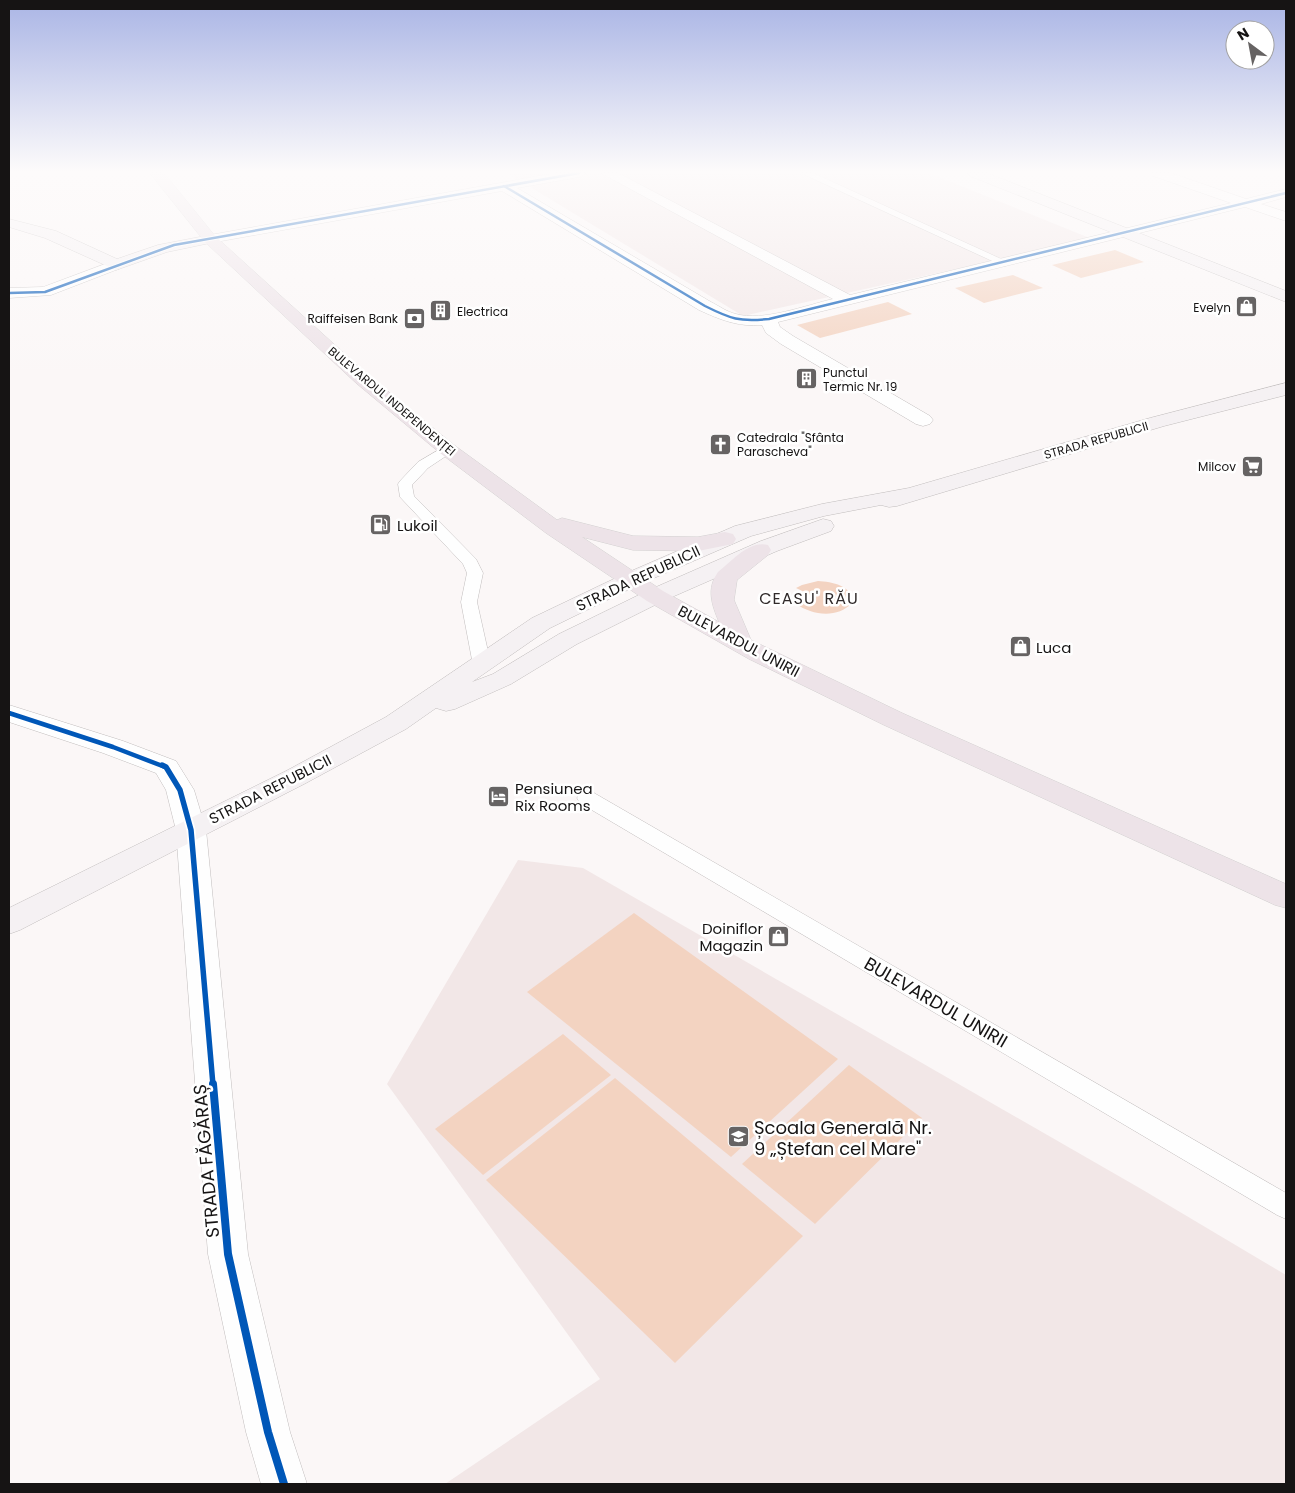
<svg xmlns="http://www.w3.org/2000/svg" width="1295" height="1493" font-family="Poppins,sans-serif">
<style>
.built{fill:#f2e7e7}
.green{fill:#f3d3c1}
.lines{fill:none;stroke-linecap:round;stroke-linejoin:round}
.lane-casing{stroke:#c1bdbd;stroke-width:1}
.street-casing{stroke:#c1bdbd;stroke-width:1}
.secondary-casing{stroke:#c1bdbd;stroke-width:1}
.primary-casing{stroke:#d3d1d1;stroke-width:1}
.lane{fill:#fefefe;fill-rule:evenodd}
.street{fill:#fefefe;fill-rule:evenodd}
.secondary{fill:#f5f1f3;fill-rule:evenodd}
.primary{fill:#ede3e8;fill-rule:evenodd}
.cycleway-far3-casing{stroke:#fff;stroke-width:4.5}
.cycleway-far2-casing{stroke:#fff;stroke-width:7}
.cycleway-far1-casing{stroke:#fff;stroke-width:9}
.cycleway-casing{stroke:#fff;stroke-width:11}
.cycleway-far3{stroke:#0057b8;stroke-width:2.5}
.cycleway-far2{stroke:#0057b8;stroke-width:4.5}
.cycleway-far1{stroke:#0057b8;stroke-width:5.5}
.cycleway{stroke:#0057b8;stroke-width:8}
.labels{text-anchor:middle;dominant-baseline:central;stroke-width:5;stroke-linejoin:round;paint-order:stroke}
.far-poi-label{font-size:12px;fill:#161414;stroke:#fff;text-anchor:end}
.far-street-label{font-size:12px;fill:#161414;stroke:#fff}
.poi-label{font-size:15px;fill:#161414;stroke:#fff;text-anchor:start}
.street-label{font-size:15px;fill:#161414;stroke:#fff}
.neighbourhood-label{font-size:16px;letter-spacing:1px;fill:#302a2a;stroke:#fff}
.near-street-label{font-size:18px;fill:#161414;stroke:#fff}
.near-poi-label{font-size:18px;fill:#161414;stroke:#fff;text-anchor:start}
</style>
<rect width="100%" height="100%" fill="#fbf7f7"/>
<!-- built -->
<g class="built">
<polygon points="507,173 929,173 1092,239 743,316"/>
<polygon points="518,860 583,868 1143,1190 1286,1275 1286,1484 445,1484 600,1379 387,1084"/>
</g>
<!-- green -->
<g class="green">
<polygon points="1115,250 1144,262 1081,278 1052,265"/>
<polygon points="1013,275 1043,288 984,303 955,288"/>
<polygon points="888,302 912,314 820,338 797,325"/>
<path d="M818 581C832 582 853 585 852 603 837 619 812 615 796 604L813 599V596L796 588 802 585Z"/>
<polygon points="634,913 838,1059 731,1157 527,992"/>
<polygon points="563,1034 611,1075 483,1175 435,1129"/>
<polygon points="849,1065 922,1118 815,1224 742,1164"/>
<polygon points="615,1078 803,1236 675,1363 486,1180"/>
</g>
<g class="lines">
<defs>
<g id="lane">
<polygon points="801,173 813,173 1010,263 1005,266 1001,265"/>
<polygon points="447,445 452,446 454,449 452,452 428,468 412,485 414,496 476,559 483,573 477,602 491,665 488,669 482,670 476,669 473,665 461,602 467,573 463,564 400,497 398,484 400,481 418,462"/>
<polygon points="587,792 594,793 1286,1193 1286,1219 1277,1215 580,803 577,798 580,793"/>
</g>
<g id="street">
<path d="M556 173H586L579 177 517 188 711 302C719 306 727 312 736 314 762 322 807 305 833 299L601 173H618L850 295 1231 203 1153 176 1151 173H1171L1246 199 1286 189V197L1261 204 1286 212V221L1245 207 778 322 780 327 793 336 930 416 933 420 930 424 923 426 916 424 781 344 766 333 762 325C738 327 721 320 699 310L502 191 210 243 205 242 203 239 205 236 210 235Z"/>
<polygon points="116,260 121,262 124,265 121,268 51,295 9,298 9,288 43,287"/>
<polygon points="9,705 123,741 176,761 194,790 206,830 248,1254 290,1432 307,1484 261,1484 246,1432 208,1254 176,830 166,790 156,773 103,753 9,722"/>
</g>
<g id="secondary">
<polygon points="968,173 987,173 1286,291 1286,302 970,176"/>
<polygon points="9,219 56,231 117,259 158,245 210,235 215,236 217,239 215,242 167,252 116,270 45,238 9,227"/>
<polygon points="1286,383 1286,395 1164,426 897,506 889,507 881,505 824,516 751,536 638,585 550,628 472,682 493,674 559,634 647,591 761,541 823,519 831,521 834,526 831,531 777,551 663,601 577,644 511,684 455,709 446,711 436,708 406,729 306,783 20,930 9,934 9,908 286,771 386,717 532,618 622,575 735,526 822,504 909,488 1150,418"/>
</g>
<path id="primary" d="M150 173H164L215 236 368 375 454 445 557 520 562 518 633 536 698 537 725 532 733 534 736 539 733 544 698 551 633 550 582 537 663 591 719 622C712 605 706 589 718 572 732 561 749 540 768 545L771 550 768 555 737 580 734 600 751 640 902 713 1286 884V908L1275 905 884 725 749 659 647 601 546 533 440 453 356 383 205 242Z"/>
</defs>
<!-- lane casing -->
<use href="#lane" class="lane-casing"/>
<!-- street casing -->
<use href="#street" class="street-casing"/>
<!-- secondary casing -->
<use href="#secondary" class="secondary-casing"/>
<!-- primary casing -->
<use href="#primary" class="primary-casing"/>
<!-- lane -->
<use href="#lane" class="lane"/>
<!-- street -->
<use href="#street" class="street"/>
<!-- secondary -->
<use href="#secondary" class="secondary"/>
<!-- primary -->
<use href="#primary" class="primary"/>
<defs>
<g id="cycleway-far3">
<path d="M504 186 705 306C731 319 739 322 769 319L1286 193"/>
<polyline points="9,293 45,292 174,245 579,173"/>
</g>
<polyline id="cycleway-far2" points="9,713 113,747 165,767"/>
<polyline id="cycleway-far1" points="162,765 166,767 180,790 191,830 213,1085"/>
<polyline id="cycleway" points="213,1084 228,1254 268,1432 284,1484"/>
</defs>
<!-- cycleway-far3 casing -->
<use href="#cycleway-far3" class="cycleway-far3-casing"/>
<!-- cycleway-far2 casing -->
<use href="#cycleway-far2" class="cycleway-far2-casing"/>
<!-- cycleway-far1 casing -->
<use href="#cycleway-far1" class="cycleway-far1-casing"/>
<!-- cycleway casing -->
<use href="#cycleway" class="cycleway-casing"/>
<!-- cycleway-far3 -->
<use href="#cycleway-far3" class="cycleway-far3"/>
<!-- cycleway-far2 -->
<use href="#cycleway-far2" class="cycleway-far2"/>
<!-- cycleway-far1 -->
<use href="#cycleway-far1" class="cycleway-far1"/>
<!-- cycleway -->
<use href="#cycleway" class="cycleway"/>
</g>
<!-- sky -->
<linearGradient id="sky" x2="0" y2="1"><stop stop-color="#aab5e5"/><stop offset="0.45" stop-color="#fdfbfb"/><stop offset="1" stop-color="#fdfbfb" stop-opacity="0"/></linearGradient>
<rect width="1295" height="382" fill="url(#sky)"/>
<!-- icons -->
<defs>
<symbol id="shop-square" viewBox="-11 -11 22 22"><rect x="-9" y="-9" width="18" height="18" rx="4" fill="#666363" stroke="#fff"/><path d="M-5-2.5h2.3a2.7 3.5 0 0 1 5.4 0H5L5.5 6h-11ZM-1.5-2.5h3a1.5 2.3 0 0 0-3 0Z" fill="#fff"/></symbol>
<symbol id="building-square" viewBox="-11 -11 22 22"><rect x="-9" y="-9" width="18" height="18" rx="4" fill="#666363" stroke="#fff"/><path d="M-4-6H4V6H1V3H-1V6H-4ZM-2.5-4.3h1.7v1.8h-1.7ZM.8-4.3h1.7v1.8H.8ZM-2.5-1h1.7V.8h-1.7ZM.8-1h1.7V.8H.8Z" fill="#fff"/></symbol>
<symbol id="bank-square" viewBox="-11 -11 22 22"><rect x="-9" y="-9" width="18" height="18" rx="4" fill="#666363" stroke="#fff"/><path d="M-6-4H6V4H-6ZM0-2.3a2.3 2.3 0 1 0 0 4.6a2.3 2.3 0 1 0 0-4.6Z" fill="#fff"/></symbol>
<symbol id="church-square" viewBox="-11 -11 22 22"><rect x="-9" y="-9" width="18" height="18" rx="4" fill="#666363" stroke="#fff"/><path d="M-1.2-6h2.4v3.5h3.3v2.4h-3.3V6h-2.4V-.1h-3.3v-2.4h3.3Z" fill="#fff"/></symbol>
<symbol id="supermarket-square" viewBox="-11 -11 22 22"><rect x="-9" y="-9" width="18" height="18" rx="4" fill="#666363" stroke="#fff"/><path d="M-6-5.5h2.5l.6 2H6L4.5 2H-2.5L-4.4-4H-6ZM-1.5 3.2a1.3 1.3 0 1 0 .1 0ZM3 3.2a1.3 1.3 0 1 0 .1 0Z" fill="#fff"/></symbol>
<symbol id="fuel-square" viewBox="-11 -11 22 22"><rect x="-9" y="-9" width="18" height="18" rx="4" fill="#666363" stroke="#fff"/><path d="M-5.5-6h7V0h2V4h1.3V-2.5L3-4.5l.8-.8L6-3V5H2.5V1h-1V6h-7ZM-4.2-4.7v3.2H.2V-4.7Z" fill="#fff"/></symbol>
<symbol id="hotel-square" viewBox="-11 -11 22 22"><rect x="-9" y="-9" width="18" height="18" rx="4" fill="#666363" stroke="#fff"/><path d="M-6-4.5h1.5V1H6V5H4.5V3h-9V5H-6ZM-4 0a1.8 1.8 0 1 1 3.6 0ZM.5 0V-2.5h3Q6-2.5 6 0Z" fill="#fff"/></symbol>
<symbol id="school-square" viewBox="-11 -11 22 22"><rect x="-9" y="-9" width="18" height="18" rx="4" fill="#666363" stroke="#fff"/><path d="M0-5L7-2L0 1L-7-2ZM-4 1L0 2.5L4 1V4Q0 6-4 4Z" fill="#fff"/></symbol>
</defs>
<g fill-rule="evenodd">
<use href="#shop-square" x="1234" y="294" width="25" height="25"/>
<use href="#building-square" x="428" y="298" width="25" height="25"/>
<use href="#bank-square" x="402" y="306" width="25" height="25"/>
<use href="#building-square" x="794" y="366" width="25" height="25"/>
<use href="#church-square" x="708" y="432" width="25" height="25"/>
<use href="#supermarket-square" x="1240" y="454" width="25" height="25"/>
<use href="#fuel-square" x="368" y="512" width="25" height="25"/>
<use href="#shop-square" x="1008" y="634" width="25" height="25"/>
<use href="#hotel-square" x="486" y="784" width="25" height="25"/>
<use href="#shop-square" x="766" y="924" width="25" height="25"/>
<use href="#school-square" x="726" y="1124" width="25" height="25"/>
</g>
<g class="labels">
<!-- far-poi labels -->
<g class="far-poi-label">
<text x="1231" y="307">Evelyn</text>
<text x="457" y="311" text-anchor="start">Electrica</text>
<text x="398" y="318">Raiffeisen Bank</text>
<text x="823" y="372" text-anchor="start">Punctul<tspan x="823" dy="14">Termic Nr. 19</tspan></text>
<text x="737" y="437" text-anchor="start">Catedrala "Sfânta<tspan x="737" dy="14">Parascheva"</tspan></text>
<text x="1236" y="466">Milcov</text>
</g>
<!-- far-street labels -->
<g class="far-street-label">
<text transform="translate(392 401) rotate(40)">BULEVARDUL INDEPENDENȚEI</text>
<text transform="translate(1096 440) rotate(-16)">STRADA REPUBLICII</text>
</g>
<!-- poi labels -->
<g class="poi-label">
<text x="397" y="525">Lukoil</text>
<text x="1036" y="647">Luca</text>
<text x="515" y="788">Pensiunea<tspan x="515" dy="17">Rix Rooms</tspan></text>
<text x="763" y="928" text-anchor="end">Doiniflor<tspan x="763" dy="17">Magazin</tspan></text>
</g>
<!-- street labels -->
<g class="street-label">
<text transform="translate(638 578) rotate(-25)">STRADA REPUBLICII</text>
<text transform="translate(739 641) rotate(28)">BULEVARDUL UNIRII</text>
<text transform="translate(270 789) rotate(-27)">STRADA REPUBLICII</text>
</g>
<!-- neighbourhood labels -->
<g class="neighbourhood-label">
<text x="809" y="598">CEASU' RĂU</text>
</g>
<!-- near-street labels -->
<g class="near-street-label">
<text transform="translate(936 1002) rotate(30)">BULEVARDUL UNIRII</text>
<text transform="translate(206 1161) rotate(-95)">STRADA FĂGĂRAȘ</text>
</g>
<!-- near-poi labels -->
<g class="near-poi-label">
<text x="754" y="1127">Școala Generală Nr.<tspan x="754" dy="21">9 „Ștefan cel Mare"</tspan></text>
</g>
</g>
<!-- border -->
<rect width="1295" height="1493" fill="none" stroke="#161414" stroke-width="20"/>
<!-- north arrow -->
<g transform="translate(1250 45) rotate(328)"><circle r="24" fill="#ffffff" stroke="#a2a1a1"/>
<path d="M0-4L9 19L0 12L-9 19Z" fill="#666363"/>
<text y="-8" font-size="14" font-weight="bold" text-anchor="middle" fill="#161414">N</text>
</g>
</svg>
